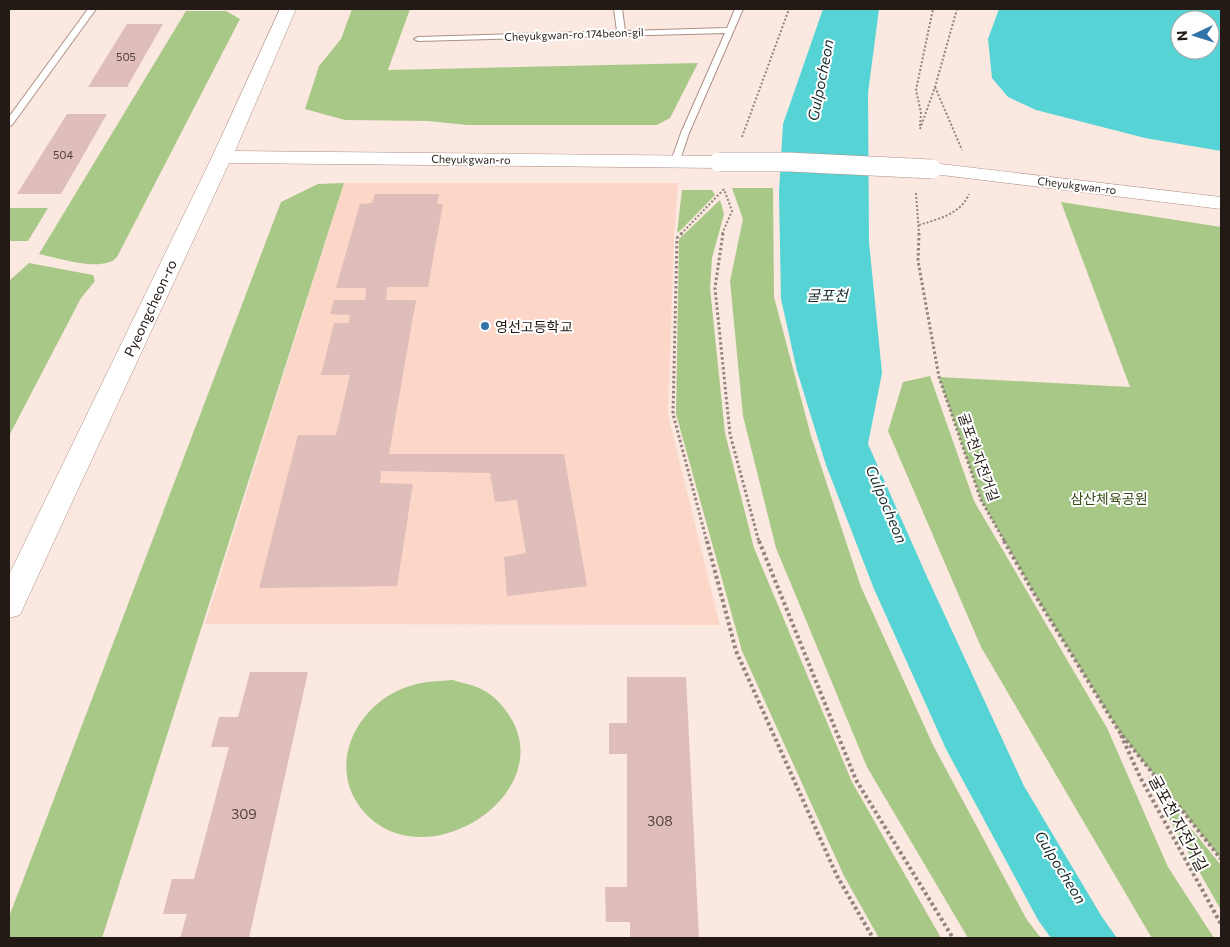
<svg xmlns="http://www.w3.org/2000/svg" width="1230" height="947" font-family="Commissioner,'Noto Sans KR',sans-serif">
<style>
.built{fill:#fcd6c6}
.green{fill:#a8c887}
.water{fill:#56d4d5;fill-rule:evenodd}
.building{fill:#debdba}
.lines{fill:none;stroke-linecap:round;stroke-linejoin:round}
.lane-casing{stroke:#ac9085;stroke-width:2}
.secondary-casing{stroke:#ac9085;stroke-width:1}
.path-far2{stroke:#92847d;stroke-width:2;stroke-dasharray:2 2;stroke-linecap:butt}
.path-far1{stroke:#92847d;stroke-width:3;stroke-dasharray:2.5 2.5;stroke-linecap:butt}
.path{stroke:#92847d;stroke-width:4;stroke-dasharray:3 3;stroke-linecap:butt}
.lane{fill:#fff;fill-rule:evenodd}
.secondary{fill:#fff;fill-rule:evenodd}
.secondary-bridge-casing{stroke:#ac9085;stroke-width:20;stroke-linecap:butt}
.secondary-bridge{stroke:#fff;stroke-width:19}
.poi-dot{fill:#3173a9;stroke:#fff;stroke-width:2}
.labels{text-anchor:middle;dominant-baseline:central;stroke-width:4;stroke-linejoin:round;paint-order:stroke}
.far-street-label{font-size:11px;fill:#241a15;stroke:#fff}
.number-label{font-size:11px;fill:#52433e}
.street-label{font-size:14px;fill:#241a15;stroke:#fff}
.poi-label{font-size:14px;fill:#241a15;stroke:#fff;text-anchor:start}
.park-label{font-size:14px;fill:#364d17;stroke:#fff}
.near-number-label{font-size:14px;fill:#52433e}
.water-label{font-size:15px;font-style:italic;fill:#172e2d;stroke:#fff}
.near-street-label{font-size:16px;fill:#241a15;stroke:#fff}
</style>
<rect width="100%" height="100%" fill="#fbe8e0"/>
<!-- built -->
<polygon class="built" points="344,183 678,183 674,236 668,415 720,625 205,624"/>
<!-- green -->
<g class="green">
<polygon points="352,9 410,9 388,70 698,63 670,118 657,125 467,125 428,121 345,120 305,109 319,66 341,39"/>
<path d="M186 11H226L240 19 117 257C104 273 58 258 39 254Z"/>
<polygon points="344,183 102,938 9,938 9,917 281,202 318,184"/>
<polygon points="732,188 773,188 774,297 811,436 861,587 933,745 1027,920 1041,938 968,938 867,767 776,548 743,416 730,281 743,219"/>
<polygon points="682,190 712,190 715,195 682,229 677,233"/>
<polygon points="720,200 724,214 712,258 710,288 725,433 754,548 852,782 941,938 879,938 844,876 742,651 676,414 679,239"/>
<polygon points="1061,202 1221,227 1221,859 1119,731 1035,595 981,500 939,377 1130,387"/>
<polygon points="9,208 48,208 28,241 9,241"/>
<polygon points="29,263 93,275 95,281 81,298 9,436 9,281"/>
<polygon points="930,376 974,501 1107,728 1168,867 1214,938 1152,938 1150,935 981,647 888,431 903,382"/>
<path d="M453 680C461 683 471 684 479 688 491 693 502 704 509 715 559 790 434 876 370 818 326 778 348 715 397 691 415 682 434 681 453 680Z"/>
<polygon points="1147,775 1221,865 1221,910 1167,815"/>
</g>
<!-- water -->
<g class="water">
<polygon points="823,9 879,9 868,93 869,242 882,373 868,444 928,579 1024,786 1102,917 1117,938 1051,938 1038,920 946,749 874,589 826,465 797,371 781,299 779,192 783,124"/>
<path d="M999 9H1221V151L1145 138 1036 110 1008 97 992 78 988 39ZM1180 20H1210V50H1180Z"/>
</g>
<!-- building -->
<g class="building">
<polygon points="127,24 163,24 127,87 88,87"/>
<polygon points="67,114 107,114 61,194 17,194"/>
<polygon points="375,194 439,194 437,204 443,204 428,287 387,287 386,300 416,300 389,454 564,454 587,586 507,596 504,557 526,553 517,500 495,502 490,473 381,471 380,483 413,484 397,586 259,588 298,435 336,435 350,375 321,375 334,323 349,323 350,315 330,314 334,300 365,300 366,288 336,288 360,204 372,203"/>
<polygon points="250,672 308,672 249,938 180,938 187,914 163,914 172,879 194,879 229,747 211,747 219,717 238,717"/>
<polygon points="627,677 686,677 699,938 630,938 630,922 606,922 605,887 627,887 627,754 609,754 609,723 627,723"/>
</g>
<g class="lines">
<defs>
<g id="lane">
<polygon points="88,9 96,9 12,125 9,126 9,117"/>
<polygon points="614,9 622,9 625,31 727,28 735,9 743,9 689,133 679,163 673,163 671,161 681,133 725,33 418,41 414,39 418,37 617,31"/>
</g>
<g id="secondary">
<polygon points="280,9 296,9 235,151 719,156 726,158 729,162 726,166 719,168 229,163 24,606 20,615 9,618 9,575 212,157"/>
<polygon points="932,163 1221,197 1221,209 925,173 922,169 925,165"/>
</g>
</defs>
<!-- lane casing -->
<use href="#lane" class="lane-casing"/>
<!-- secondary casing -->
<use href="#secondary" class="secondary-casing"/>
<!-- path-far2 -->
<g class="path-far2">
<polyline points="935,87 962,150"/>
<polyline points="920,126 921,113 916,90 933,9"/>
<polyline points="920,129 935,87 957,9"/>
<polyline points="742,137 789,9"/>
<polyline points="916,193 919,234"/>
<path d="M919 225C938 219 961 214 969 194"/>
<polyline points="681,234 725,188"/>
<polyline points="722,234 732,211 724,189"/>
</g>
<!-- path-far1 -->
<g class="path-far1">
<polyline points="682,233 677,238 673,414 707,542"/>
<polyline points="723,233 715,288 730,434 759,542"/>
<polyline points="919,233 918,261 939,377 981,500 1005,542"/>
</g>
<!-- path -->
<g class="path">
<polyline points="707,541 736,651 837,876 873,938"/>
<polyline points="759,541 856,780 953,938"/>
<polyline points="1004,541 1035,595 1119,731 1221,859"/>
<polyline points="1121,735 1140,777 1221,924"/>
</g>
<!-- lane -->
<use href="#lane" class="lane"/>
<!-- secondary -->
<use href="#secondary" class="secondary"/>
<defs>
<polyline id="secondary-bridge" points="719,162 789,162 932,169"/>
</defs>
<!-- secondary-bridge casing -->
<use href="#secondary-bridge" class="secondary-bridge-casing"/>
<!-- secondary-bridge -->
<use href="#secondary-bridge" class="secondary-bridge"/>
</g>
<!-- markers -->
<circle class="poi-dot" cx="485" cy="326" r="5"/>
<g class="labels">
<!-- far-street labels -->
<g class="far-street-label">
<text transform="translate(574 34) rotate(-2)">Cheyukgwan-ro 174beon-gil</text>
<text transform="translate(471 159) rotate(1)">Cheyukgwan-ro</text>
<text transform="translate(1077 185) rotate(7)">Cheyukgwan-ro</text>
</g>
<!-- number labels -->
<g class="number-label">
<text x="126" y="56">505</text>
<text x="63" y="154">504</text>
</g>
<!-- street labels -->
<g class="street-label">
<text transform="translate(150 308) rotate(-65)">Pyeongcheon-ro</text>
<text transform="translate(979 457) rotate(70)">굴포천 자전거길</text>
</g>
<!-- poi labels -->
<g class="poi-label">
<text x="495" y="326">영선고등학교</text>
</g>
<!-- park labels -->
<g class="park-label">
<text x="1109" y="498">삼산체육공원</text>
</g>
<!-- near-number labels -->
<g class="near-number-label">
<text x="244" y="813">309</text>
<text x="660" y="820">308</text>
</g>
<!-- water labels -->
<g class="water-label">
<text transform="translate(820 80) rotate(-79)">Gulpocheon</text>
<text x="827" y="295">굴포천</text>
<text transform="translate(887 504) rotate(67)">Gulpocheon</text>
<text transform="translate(1061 867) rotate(58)">Gulpocheon</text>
</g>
<!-- near-street labels -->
<g class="near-street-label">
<text transform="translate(1179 823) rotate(62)">굴포천 자전거길</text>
</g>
</g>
<!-- border -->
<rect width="1230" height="947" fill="none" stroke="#241a15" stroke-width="20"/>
<!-- north arrow -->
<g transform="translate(1195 35) rotate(266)"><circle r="24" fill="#ffffff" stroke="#a7a3a1"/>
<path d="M0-4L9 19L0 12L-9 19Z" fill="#3173a9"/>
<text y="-8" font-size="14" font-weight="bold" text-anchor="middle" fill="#241a15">N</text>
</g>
</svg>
